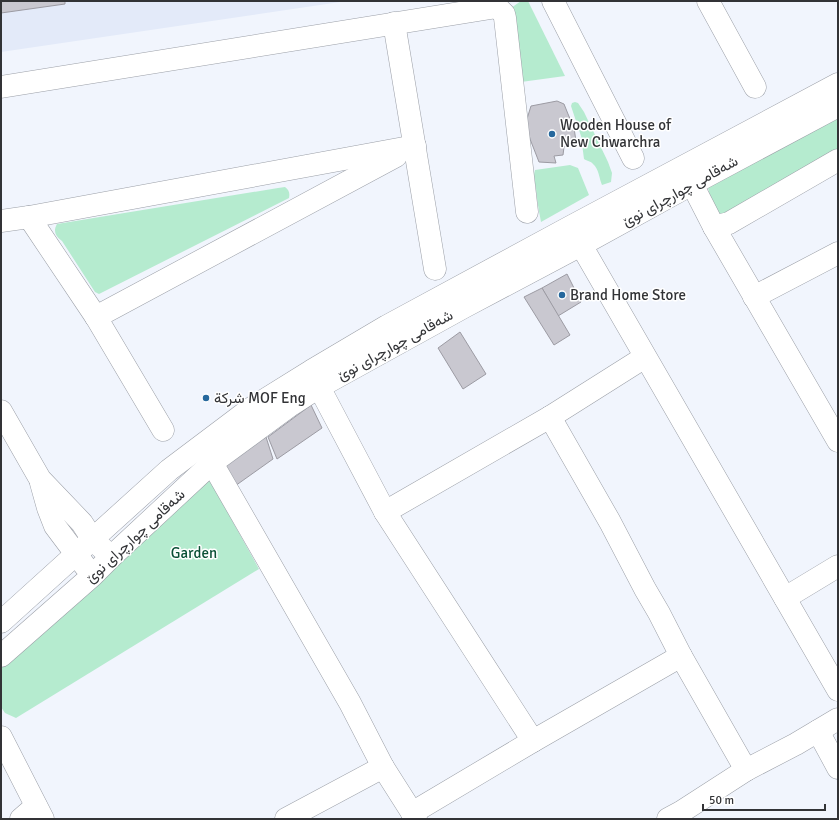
<svg xmlns="http://www.w3.org/2000/svg" width="839" height="820" font-family="Signika,Vazirmatn,sans-serif">
<style>
.built{fill:#e3eaf9}
.green{fill:#b5ebcf}
.building{fill:#c9c8d0;stroke:#9c9ba3}
.lines{fill:none;stroke-linecap:round;stroke-linejoin:round}
.minor-casing{stroke:#9b9fa7;stroke-width:23}
.minor{stroke:#fff;stroke-width:22}
.poi-dot{fill:#26689d;stroke:#fff;stroke-width:1.5}
.labels{text-anchor:middle;dominant-baseline:central;stroke-width:3;stroke-linejoin:round;paint-order:stroke}
.poi-label{font-size:15px;fill:#323336;stroke:#fff;text-anchor:start}
.street-label{font-size:15px;fill:#323336;stroke:#fff}
.park-label{font-size:15px;fill:#0a5035;stroke:#fff}
</style>
<rect width="100%" height="100%" fill="#f1f5fd"/>
<!-- built -->
<polygon class="built" points="1,1 347,1 1,52"/>
<!-- green -->
<g class="green">
<polygon points="521,1 528,1 565,76 521,82 511,8"/>
<path d="M575 102 578 103 584 112 608 162 612 173 611 182 602 185C599 178 599 169 593 164 591 161 587 161 584 159L581 136 571 106 572 103Z"/>
<polygon points="838,116 838,151 722,218 712,204 708,188"/>
<path d="M570 165 578 168 589 195 541 222C539 211 537 201 536 189 535 183 533 176 535 170Z"/>
<path d="M285 187C289 190 290 193 289 198L99 294 95 292 62 241C55 236 53 231 57 224L278 188Z"/>
<polygon points="208,477 259,569 16,718 5,713 1,707 1,659"/>
</g>
<!-- building -->
<g class="building">
<polygon points="1,1 65,1 65,4 1,13"/>
<polygon points="557,101 564,104 568,114 574,128 576,141 564,147 563,155 554,156 556,163 539,162 530,139 526,122 531,106"/>
<polygon points="567,274 581,302 558,316 542,288"/>
<polygon points="542,288 570,335 554,345 524,297"/>
<polygon points="460,332 486,374 463,389 438,348"/>
<polygon points="311,405 322,428 277,459 268,437"/>
<polygon points="266,437 273,459 235,486 225,463"/>
</g>
<g class="lines">
<defs>
<g id="minor">
<polyline points="553,1 633,158"/>
<polyline points="708,1 755,87"/>
<polyline points="394,23 435,269"/>
<polyline points="1,87 497,7 504,14 505,18 527,212"/>
<polyline points="692,184 714,227 838,441"/>
<polyline points="29,217 96,317 163,430"/>
<polyline points="1,221 29,217 415,146"/>
<polyline points="714,227 729,223 838,160"/>
<polyline points="581,245 838,690"/>
<polyline points="754,297 838,253"/>
<polyline points="96,317 396,156"/>
<polyline points="319,387 385,512 533,741"/>
<polyline points="1,411 40,479 82,523 93,540 103,549"/>
<polyline points="550,417 610,522 645,589 659,613 681,656 746,770"/>
<polyline points="212,463 350,703 383,767 416,819"/>
<polyline points="41,483 48,508 55,526 85,566"/>
<polyline points="385,512 550,417 645,357"/>
<polyline points="785,598 838,566"/>
<polyline points="1,622 169,470 250,409 311,371 387,326 570,227 838,84"/>
<polyline points="1,656 92,576 111,557 212,463 291,405 319,387 464,307 581,245 692,184 838,106"/>
<polyline points="818,731 838,768"/>
<polyline points="1,737 43,819"/>
<polyline points="412,813 533,741 681,656"/>
<polyline points="21,819 36,806"/>
<polyline points="286,819 383,767"/>
<polyline points="668,819 681,812 746,770 796,744 838,719"/>
</g>
</defs>
<!-- minor casing -->
<use href="#minor" class="minor-casing"/>
<!-- minor -->
<use href="#minor" class="minor"/>
</g>
<!-- markers -->
<g class="poi-dot">
<circle cx="552" cy="134" r="4"/>
<circle cx="562" cy="295" r="4"/>
<circle cx="206" cy="398" r="4"/>
</g>
<g class="labels">
<!-- poi labels -->
<g class="poi-label">
<text x="560" y="125">Wooden House of<tspan x="560" dy="17">New Chwarchra</tspan></text>
<text x="570" y="295">Brand Home Store</text>
<text x="214" y="398">شركة MOF Eng</text>
</g>
<!-- street labels -->
<g class="street-label">
<text transform="translate(680 191) rotate(-29)">شەقامی چوارچرای نوێ</text>
<text transform="translate(395 345) rotate(-29)">شەقامی چوارچرای نوێ</text>
<text transform="translate(135 536) rotate(-43)">شەقامی چوارچرای نوێ</text>
</g>
<!-- park labels -->
<g class="park-label">
<text x="194" y="553">Garden</text>
</g>
</g>
<!-- border -->
<rect width="839" height="820" fill="none" stroke="#323336" stroke-width="4"/>
<!-- scale -->
<path d="M703 804v6h122v-6" fill="none" stroke="#323336" stroke-width="2"/>
<text x="709" y="804" font-size="12" fill="#323336" stroke="#ffffff" stroke-width="3" paint-order="stroke">50 m</text>
</svg>
